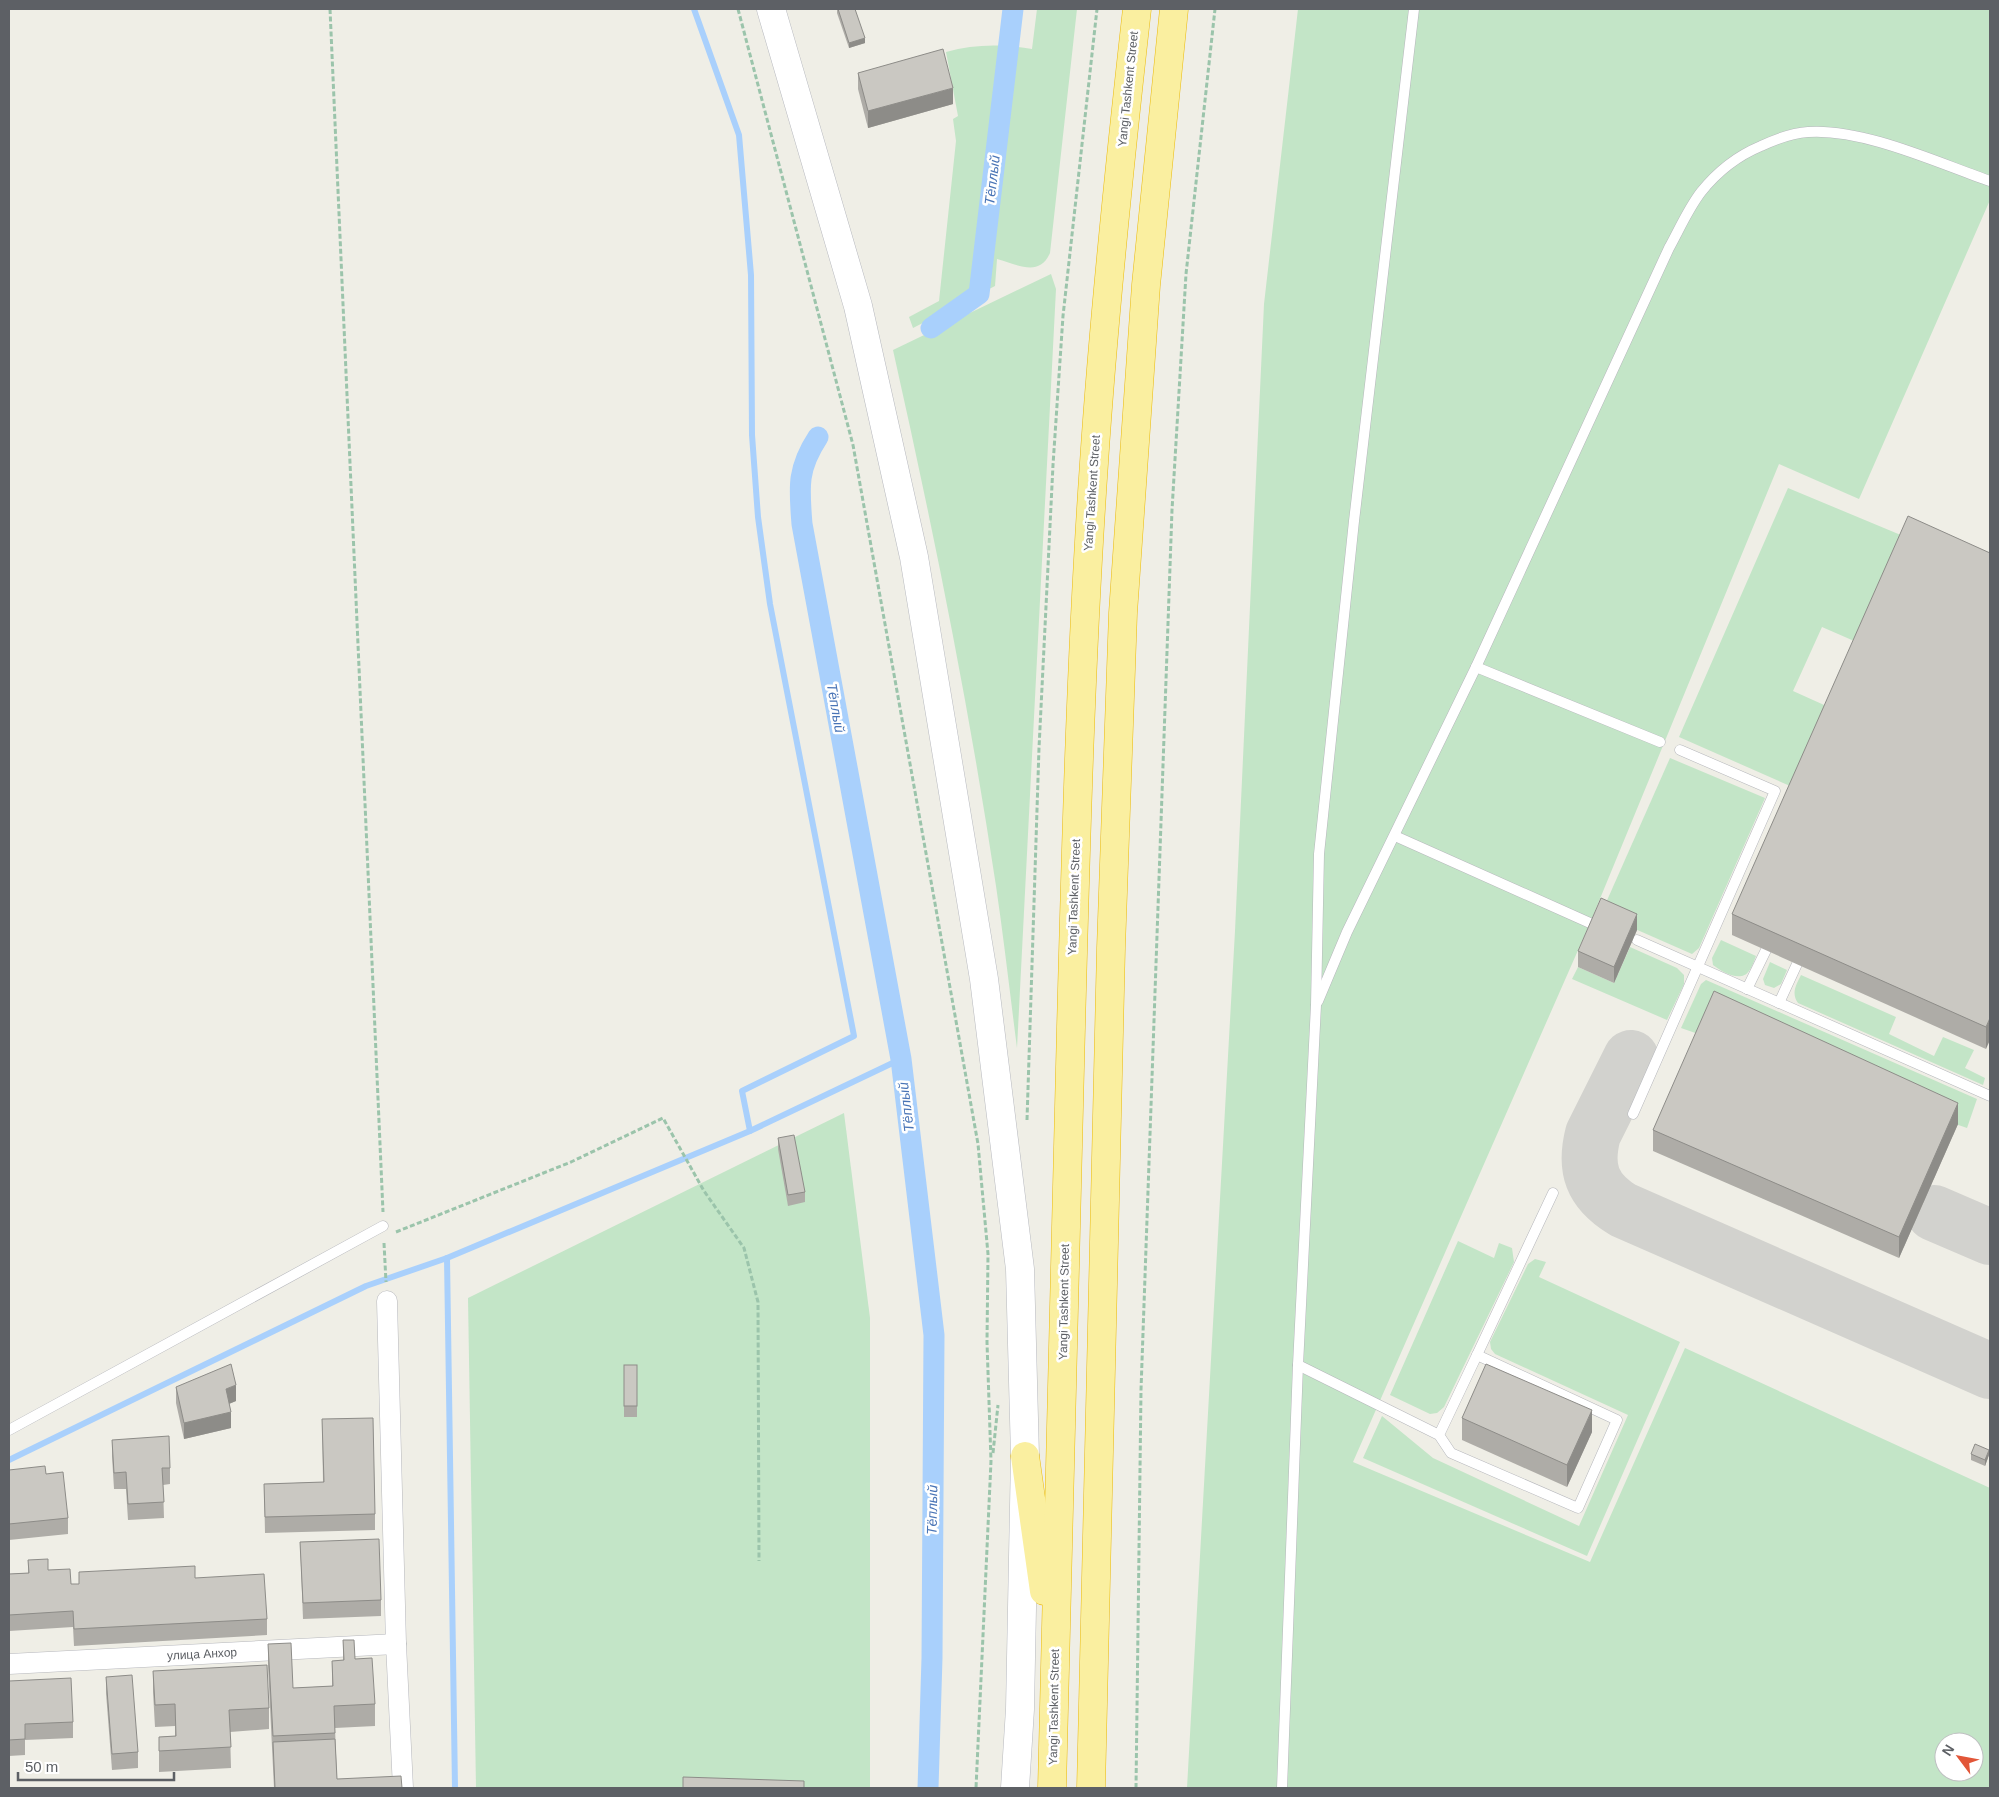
<svg xmlns="http://www.w3.org/2000/svg" width="1999" height="1797" font-family="Arial,sans-serif">
<style>
.green{fill:#c3e5c7;fill-rule:evenodd}
.lines{fill:none;stroke-linecap:round;stroke-linejoin:round}
.stream{stroke:#a9d0fc;stroke-width:6}
.canal{stroke:#a9d0fc;stroke-width:21}
.taxiway{stroke:#d2d2ce;stroke-width:56}
.service-casing{stroke:#b6b7bc;stroke-width:11}
.minor-casing{stroke:#b6b7bc;stroke-width:21}
.secondary-casing{stroke:#b7b9bf;stroke-width:29}
.trunk-casing{stroke:#ebba0a;stroke-width:29}
.path{stroke:#9bc4ab;stroke-width:3;stroke-dasharray:5 2.5;stroke-linecap:butt}
.service{stroke:#fff;stroke-width:10}
.minor{stroke:#fff;stroke-width:20}
.secondary{stroke:#fff;stroke-width:28}
.trunk{stroke:#faefa0;stroke-width:28}
.wall{fill:#aeaca7}
.shaded-wall{fill:#8d8c88}
.building{fill:#cac8c2;stroke:#8d8c88}
.labels{text-anchor:middle;dominant-baseline:central;stroke-width:5;stroke-linejoin:round;paint-order:stroke}
.street-label{font-size:12px;fill:#5d6065;stroke:#fff}
.water-label{font-size:14px;font-style:italic;fill:#4974b6;stroke:#fff}
</style>
<rect width="100%" height="100%" fill="#efeee6"/>
<!-- green -->
<g class="green">
<path d="M1037 9H1077L1050 253C1039 278 1017 264 997 259L995 286 913 328 909 317 939 301 956 141 953 119 958 116 946 52C975 44 1002 44 1032 49Z"/>
<path d="M1298 9H1990V200L1859 499 1779 464 1590 923 1353 1462 1590 1562 1685 1348 1990 1488V1788H1187L1235 931 1264 304ZM1944 1742H1974V1772H1944Z"/>
<path d="M1051 274 1056 289 1017 1048C1010 994 1004 940 996 886 969 706 933 528 893 350Z"/>
<polygon points="1788,488 1908,538 1861,644 1822,627 1793,691 1833,709 1797,789 1679,737"/>
<polygon points="1670,758 1765,798 1699,948 1692,954 1601,914"/>
<path d="M1721 940 1756 956C1754 961 1752 967 1749 971 1741 983 1722 972 1713 965L1712 958Z"/>
<polygon points="1630,947 1677,968 1684,975 1684,984 1667,1020 1572,979 1578,967 1614,983"/>
<polygon points="1770,962 1787,970 1781,984 1774,988 1765,985 1763,979"/>
<path d="M1801 975 1896 1017 1889 1034 1934 1056 1943 1037 1974 1050 1965 1068 1985 1078 1983 1085 1798 1003C1791 993 1796 985 1801 975Z"/>
<polygon points="1706,980 1977,1099 1967,1128 1681,1028 1701,984"/>
<polygon points="844,1113 870,1318 870,1788 476,1788 468,1298"/>
<polygon points="1458,1241 1494,1258 1499,1243 1512,1248 1514,1262 1444,1407 1437,1413 1430,1414 1390,1395"/>
<polygon points="1535,1259 1546,1262 1539,1277 1680,1342 1587,1556 1363,1458 1382,1416 1433,1458 1579,1526 1628,1415 1495,1354 1491,1349 1490,1342 1528,1264"/>
</g>
<g class="lines">
<!-- stream -->
<g class="stream">
<polyline points="750,1131 901,1059"/>
<polyline points="447,1258 455,1788"/>
<polyline points="9,1460 366,1286 447,1258 750,1131 742,1091 854,1036 770,604 758,517 752,435 751,275 739,135 694,9"/>
</g>
<!-- canal -->
<g class="canal">
<polyline points="931,328 979,294 1013,9"/>
<path d="M818 437C797 469 799 487 802 524L901 1059 934 1335 932 1658 928 1788"/>
</g>
<!-- taxiway -->
<g class="taxiway">
<path d="M1631 1058 1593 1134C1584 1169 1592 1191 1623 1210L1990 1371"/>
<polyline points="1934,1213 1990,1237"/>
</g>
<defs>
<g id="service">
<polyline points="1476,667 1660,742"/>
<polyline points="1395,836 1590,923"/>
<polyline points="1637,940 1990,1096"/>
<polyline points="1747,989 1766,950"/>
<path d="M1318 1001 1347 932 1476 667 1669 248C1679 230 1688 209 1701 192 1717 172 1737 156 1761 146 1776 139 1791 133 1808 132 1863 128 1938 163 1990 181"/>
<polyline points="1779,1003 1797,964"/>
<polyline points="1633,1114 1775,791 1680,750"/>
<polyline points="1477,1355 1553,1193"/>
<polyline points="1298,1365 1439,1435 1451,1453 1578,1508 1617,1420 1477,1355 1439,1435"/>
<polyline points="9,1430 383,1226"/>
<polyline points="1282,1788 1298,1365 1316,1005 1319,854 1354,521 1414,9"/>
</g>
<g id="minor">
<polyline points="387,1301 396,1644 403,1788"/>
<polyline points="9,1664 396,1644"/>
</g>
<polyline id="secondary" points="771,9 858,306 914,557 984,979 1020,1269 1025,1456 1020,1709 1015,1788"/>
<g id="trunk">
<polyline points="1025,1456 1044,1591"/>
<path d="M1052 1788C1058 1535 1064 1281 1071 1027 1076 839 1081 651 1094 463 1104 312 1120 160 1137 9"/>
<polyline points="1091,1788 1111,948 1123,613 1146,285 1174,9"/>
</g>
</defs>
<!-- service casing -->
<use href="#service" class="service-casing"/>
<!-- minor casing -->
<use href="#minor" class="minor-casing"/>
<!-- secondary casing -->
<use href="#secondary" class="secondary-casing"/>
<!-- trunk casing -->
<use href="#trunk" class="trunk-casing"/>
<!-- path -->
<g class="path">
<polyline points="330,9 383,1212"/>
<polyline points="738,9 853,445 978,1144 988,1254 987,1342 991,1461 976,1788"/>
<polyline points="1027,1120 1039,748 1053,465 1063,316 1097,9"/>
<polyline points="396,1232 571,1162 663,1118 704,1191 744,1248 758,1302 759,1561"/>
<polyline points="384,1243 386,1282"/>
<polyline points="993,1453 998,1405"/>
<polyline points="1136,1788 1141,1390 1172,510 1186,274 1215,9"/>
</g>
<!-- service -->
<use href="#service" class="service"/>
<!-- minor -->
<use href="#minor" class="minor"/>
<!-- secondary -->
<use href="#secondary" class="secondary"/>
<!-- trunk -->
<use href="#trunk" class="trunk"/>
</g>
<!-- wall -->
<g class="wall">
<polygon points="837,9 865,43 849,48 837,13"/>
<polygon points="858,73 953,104 868,128 858,89"/>
<polygon points="1990,553 1986,1049 1732,935 1732,914"/>
<polygon points="1637,930 1614,983 1578,967 1578,951"/>
<polygon points="1958,1124 1899,1258 1653,1151 1653,1130"/>
<polygon points="778,1138 805,1192 805,1202 788,1206 778,1149"/>
<rect x="624" y="1365" width="13" height="52"/>
<polygon points="176,1387 236,1401 229,1404 231,1428 184,1439 176,1403"/>
<polygon points="1462,1418 1592,1432 1567,1487 1462,1440"/>
<polygon points="322,1419 375,1514 375,1530 265,1533 264,1484 323,1482"/>
<polygon points="112,1440 170,1468 170,1484 163,1485 164,1518 128,1520 126,1489 114,1489 112,1456"/>
<polygon points="1971,1454 1989,1455 1985,1466 1971,1460"/>
<polygon points="9,1470 46,1474 68,1518 68,1534 9,1540"/>
<polygon points="300,1542 381,1600 381,1616 303,1619"/>
<polygon points="28,1560 48,1570 71,1584 79,1584 79,1572 195,1578 267,1619 267,1635 74,1646 73,1627 9,1631 9,1574 28,1573"/>
<polygon points="343,1640 355,1659 375,1704 375,1726 335,1728 337,1779 402,1788 274,1788 268,1666 268,1644 293,1688 332,1686 332,1661 343,1660"/>
<polygon points="153,1671 269,1708 269,1729 230,1732 231,1768 159,1772 159,1737 175,1736 175,1726 155,1727 153,1692"/>
<polygon points="106,1677 138,1752 138,1768 112,1770 106,1693"/>
<polygon points="9,1681 73,1722 73,1738 25,1740 25,1755 9,1756"/>
</g>
<!-- shaded-wall -->
<g class="shaded-wall">
<polygon points="865,38 865,43 849,48 849,43"/>
<polygon points="953,88 953,104 868,128 868,111"/>
<polygon points="1637,914 1637,930 1614,983 1614,967"/>
<polygon points="1990,1018 1990,1040 1986,1049 1986,1027"/>
<polygon points="1958,1103 1958,1124 1899,1258 1899,1237"/>
<polygon points="236,1385 236,1401 226,1405 226,1389"/>
<polygon points="1592,1410 1592,1432 1567,1487 1567,1465"/>
<polygon points="231,1412 231,1428 184,1439 184,1423"/>
<polygon points="1989,1450 1989,1455 1985,1466 1985,1460"/>
</g>
<!-- building -->
<g class="building">
<polygon points="838,9 855,9 865,38 849,43"/>
<polygon points="943,49 953,88 868,111 858,73"/>
<polygon points="1908,516 1990,553 1990,1018 1986,1027 1732,914"/>
<polygon points="1601,898 1637,914 1614,967 1578,951"/>
<polygon points="1714,991 1958,1103 1899,1237 1653,1130"/>
<polygon points="794,1135 805,1192 788,1195 778,1138"/>
<polygon points="231,1364 236,1385 226,1389 231,1412 184,1423 176,1387"/>
<polygon points="1486,1364 1592,1410 1567,1465 1462,1418"/>
<rect x="624" y="1365" width="13" height="41"/>
<polygon points="373,1418 375,1514 265,1517 264,1484 324,1482 322,1419"/>
<polygon points="169,1436 170,1468 162,1468 164,1502 128,1504 126,1472 114,1473 112,1440"/>
<polygon points="1975,1444 1989,1450 1985,1460 1971,1454"/>
<polygon points="45,1466 46,1474 63,1472 68,1518 9,1524 9,1470"/>
<polygon points="379,1539 381,1600 303,1603 300,1542"/>
<polygon points="48,1559 48,1570 70,1569 71,1584 79,1584 79,1572 195,1566 195,1578 264,1574 267,1619 74,1629 73,1611 9,1615 9,1574 29,1573 28,1560"/>
<polygon points="343,1640 354,1640 355,1659 372,1658 375,1704 334,1706 335,1733 273,1736 268,1644 291,1643 293,1688 333,1686 332,1661 344,1660"/>
<polygon points="267,1665 269,1708 229,1710 231,1747 159,1751 159,1737 176,1736 175,1704 155,1705 153,1671"/>
<polygon points="132,1675 138,1752 112,1754 106,1677"/>
<polygon points="71,1678 73,1722 25,1724 25,1739 9,1740 9,1681"/>
<polygon points="335,1739 337,1779 401,1776 402,1788 275,1788 273,1742"/>
<polygon points="683,1777 804,1781 804,1788 683,1788"/>
</g>
<g class="labels">
<!-- street labels -->
<g class="street-label">
<text transform="translate(1128 89) rotate(-84)">Yangi Tashkent Street</text>
<text transform="translate(1092 493) rotate(-86)">Yangi Tashkent Street</text>
<text transform="translate(1074 897) rotate(-88)">Yangi Tashkent Street</text>
<text transform="translate(1064 1302) rotate(-89)">Yangi Tashkent Street</text>
<text transform="translate(202 1654) rotate(-3)">улица Анхор</text>
<text transform="translate(1054 1707) rotate(-89)">Yangi Tashkent Street</text>
</g>
<!-- water labels -->
<g class="water-label">
<text transform="translate(992 180) rotate(-83)">Тёплый</text>
<text transform="translate(836 708) rotate(80)">Тёплый</text>
<text transform="translate(906 1107) rotate(-97)">Тёплый</text>
<text transform="translate(932 1510) rotate(-89)">Тёплый</text>
</g>
</g>
<!-- border -->
<rect width="1999" height="1797" fill="none" stroke="#5d6065" stroke-width="20"/>
<!-- north arrow -->
<g transform="translate(1959 1757) rotate(302)"><circle r="24" fill="#ffffff" stroke="#bebfc1"/>
<path d="M0-4L9 19L0 12L-9 19Z" fill="#e25638"/>
<text y="-8" font-size="14" font-weight="bold" text-anchor="middle" fill="#5d6065">N</text>
</g>
<!-- scale -->
<path d="M18 1772v8h156v-8" fill="none" stroke="#5d6065" stroke-width="2.5"/>
<text x="25" y="1772" font-size="15" fill="#5d6065" stroke="#ffffff" stroke-width="4" paint-order="stroke">50 m</text>
</svg>
